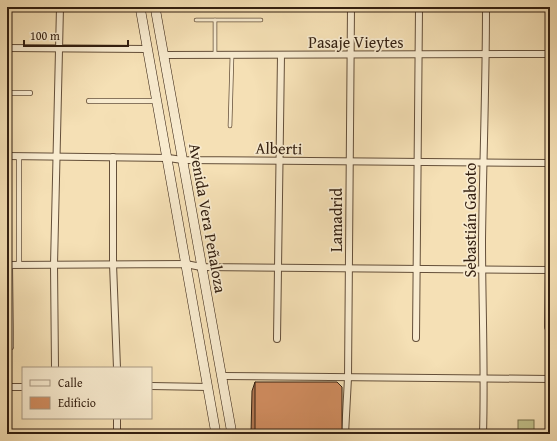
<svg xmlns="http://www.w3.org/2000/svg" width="557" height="441" font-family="'Gentium Book Plus',serif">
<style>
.green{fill:#c1c18a;stroke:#7a704d}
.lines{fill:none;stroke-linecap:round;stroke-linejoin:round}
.service-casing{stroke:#644f39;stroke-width:4.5}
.pedestrian-casing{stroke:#644f39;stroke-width:6}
.minor-casing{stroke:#644f39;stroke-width:8}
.secondary-casing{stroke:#331f10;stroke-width:10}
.service{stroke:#f8ebcf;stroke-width:3}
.pedestrian{stroke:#f8ebcf;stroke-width:4.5}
.minor{stroke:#f8ebcf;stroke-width:6}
.secondary{stroke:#f8ebcf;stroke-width:9}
.wall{fill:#b37852;stroke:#331f10}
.building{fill:#d08c5f;stroke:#331f10}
.labels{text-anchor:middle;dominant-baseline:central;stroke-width:3.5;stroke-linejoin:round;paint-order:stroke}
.street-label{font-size:16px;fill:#331f10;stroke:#f8ebcf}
</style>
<rect width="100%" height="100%" fill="#f5e0b5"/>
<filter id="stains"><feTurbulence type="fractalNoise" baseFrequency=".005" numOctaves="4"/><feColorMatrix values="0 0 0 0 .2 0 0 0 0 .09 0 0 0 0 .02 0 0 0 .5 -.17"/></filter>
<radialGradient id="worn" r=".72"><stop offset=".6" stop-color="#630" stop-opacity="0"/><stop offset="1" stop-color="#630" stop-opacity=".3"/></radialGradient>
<!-- green -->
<rect class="green" x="518" y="420" width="16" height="14"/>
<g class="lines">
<defs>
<g id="service">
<polyline points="196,20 261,20"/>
<polyline points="215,20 215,55"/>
<polyline points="230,126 232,55"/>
</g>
<g id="pedestrian">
<polyline points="7,93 30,93"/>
<polyline points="89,101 157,101"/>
<polyline points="19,156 19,265"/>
<polyline points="10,265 11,347"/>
</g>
<g id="minor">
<polyline points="7,48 147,49"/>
<polyline points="163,55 550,54"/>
<polyline points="7,156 168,158 183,160 550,163"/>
<polyline points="113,157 113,264 117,368"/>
<polyline points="7,265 186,264 201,267 550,270"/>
<polyline points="548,327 550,196"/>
<polyline points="416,338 419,9"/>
<polyline points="277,339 281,55"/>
<polyline points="55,368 54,265 60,7"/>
<polyline points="222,376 550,379"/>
<polyline points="151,386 208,387"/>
<polyline points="7,387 23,387"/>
<polyline points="117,418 117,434"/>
<polyline points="345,434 348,378 351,7"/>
<path d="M483 434C485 369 482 305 482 240 483 162 486 85 486 7"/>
</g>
<g id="secondary">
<polyline points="140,7 216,434"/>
<polyline points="155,7 232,434"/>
</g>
</defs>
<!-- service casing -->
<use href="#service" class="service-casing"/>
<!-- pedestrian casing -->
<use href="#pedestrian" class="pedestrian-casing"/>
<!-- minor casing -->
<use href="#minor" class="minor-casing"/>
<!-- secondary casing -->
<use href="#secondary" class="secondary-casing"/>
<!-- service -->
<use href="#service" class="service"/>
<!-- pedestrian -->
<use href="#pedestrian" class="pedestrian"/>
<!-- minor -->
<use href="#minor" class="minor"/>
<!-- secondary -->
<use href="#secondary" class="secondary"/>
</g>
<!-- wall -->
<polygon class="wall" points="255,382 342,434 251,434 252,391"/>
<!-- building -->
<polygon class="building" points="255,382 337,382 342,387 342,434 255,434"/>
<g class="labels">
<!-- street labels -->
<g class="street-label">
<text x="356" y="42">Pasaje Vieytes</text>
<text transform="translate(279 148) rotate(1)">Alberti</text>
<text transform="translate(208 218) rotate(80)">Avenida Vera Peñaloza</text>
<text transform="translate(336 220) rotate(-90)">Lamadrid</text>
<text transform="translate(470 220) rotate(-90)">Sebastián Gaboto</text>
</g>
</g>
<!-- margin -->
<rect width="557" height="441" fill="none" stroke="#f5e0b5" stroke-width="24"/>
<rect x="8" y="8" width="541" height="425" fill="none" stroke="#331f10" stroke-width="2"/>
<rect x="12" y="12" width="533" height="417" fill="none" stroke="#331f10"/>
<!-- legend -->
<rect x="22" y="367" width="130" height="52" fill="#f8ebcf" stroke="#a99983"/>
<rect x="30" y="380" width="20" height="6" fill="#f8ebcf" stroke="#a99983"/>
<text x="58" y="387" font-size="12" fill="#331f10">Calle</text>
<rect x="30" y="397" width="20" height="12" fill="#d08c5f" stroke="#a99983"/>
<text x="58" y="407" font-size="12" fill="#331f10">Edificio</text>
<!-- scale -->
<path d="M24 40v6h104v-6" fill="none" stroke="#331f10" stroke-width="2"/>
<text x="30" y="40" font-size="12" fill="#331f10" stroke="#f8ebcf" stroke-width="3" paint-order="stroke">100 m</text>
<rect width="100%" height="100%" filter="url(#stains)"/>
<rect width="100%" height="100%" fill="url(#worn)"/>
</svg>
